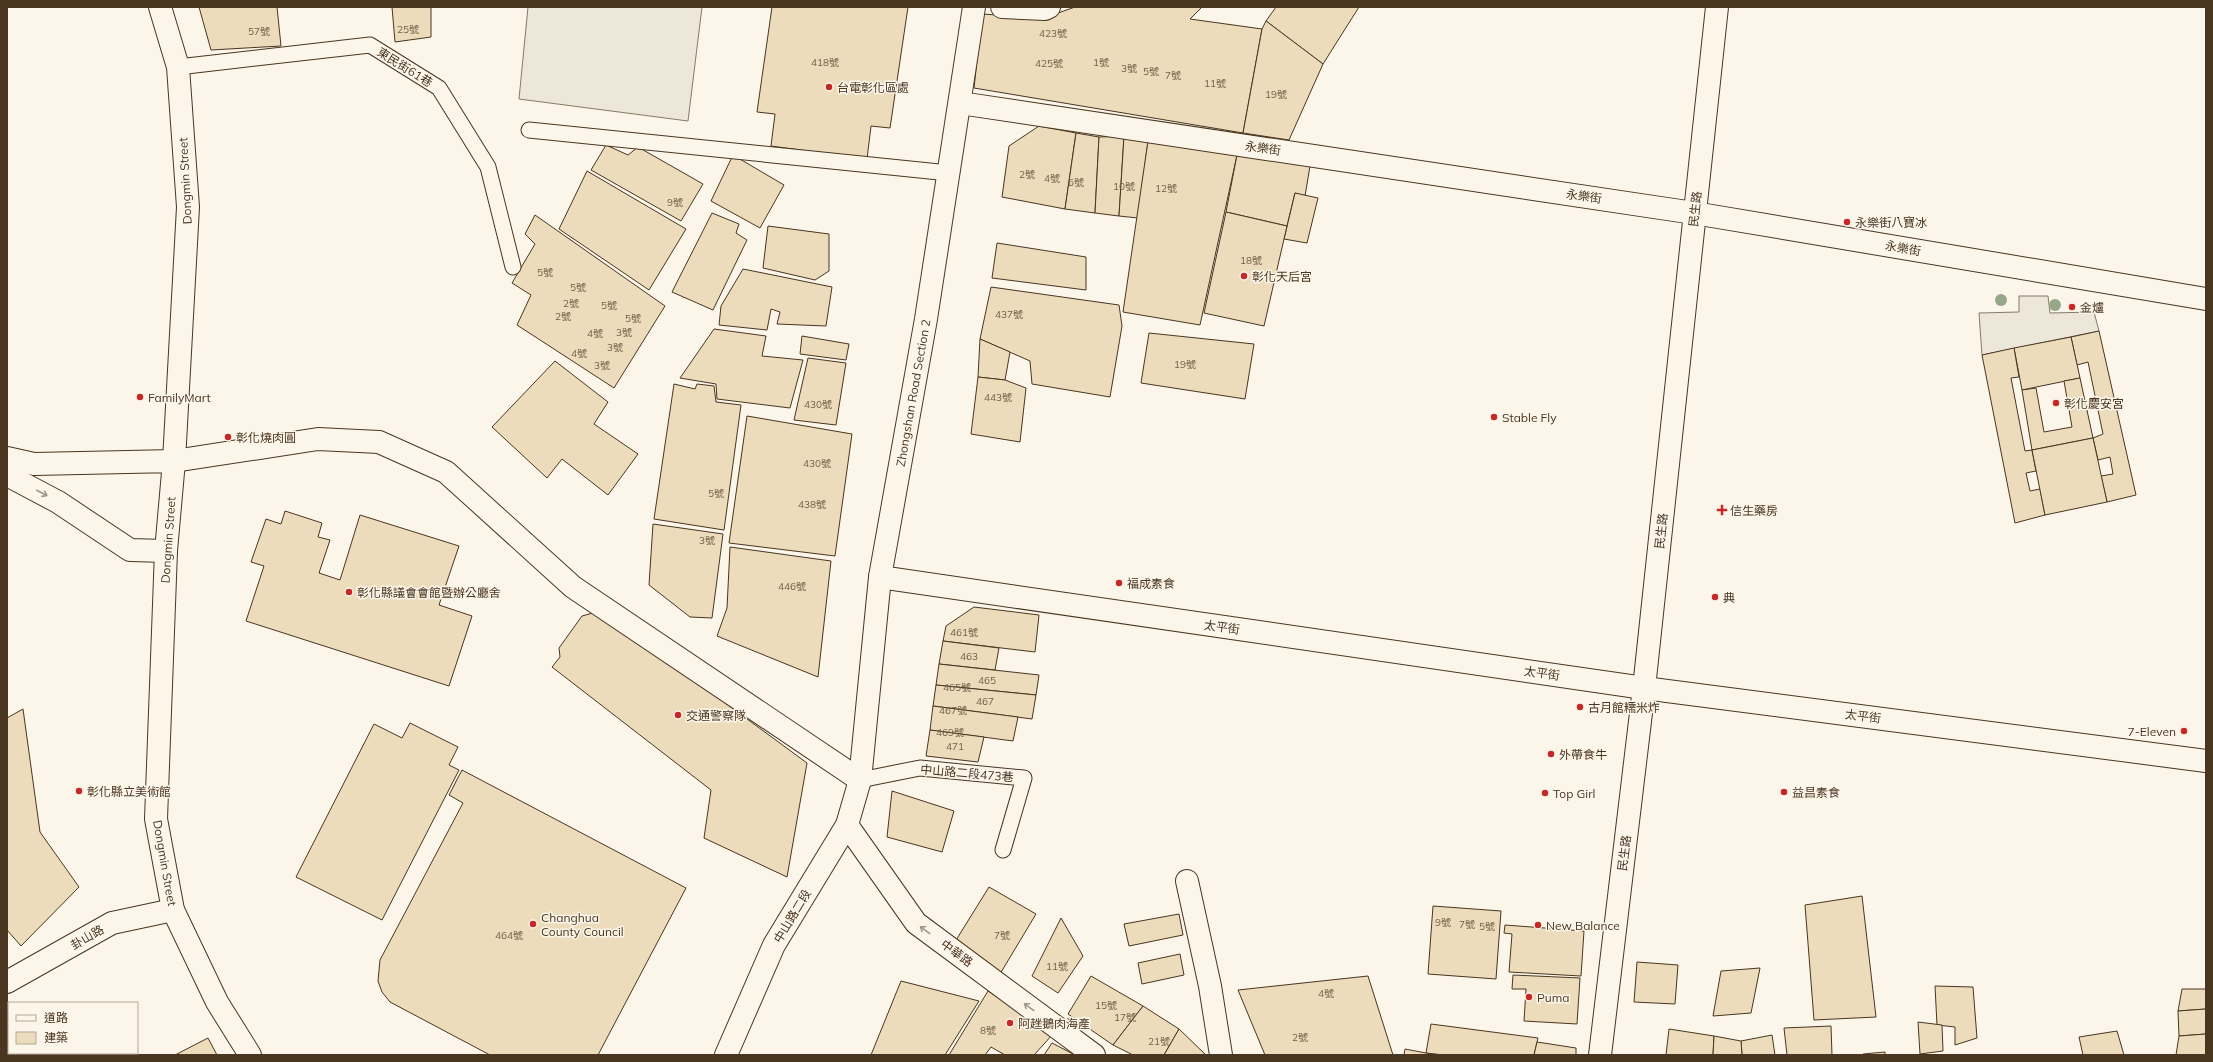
<svg xmlns="http://www.w3.org/2000/svg" width="2213" height="1062" font-family="Mulish,'Noto Sans TC',sans-serif">
<style>
.parking{fill:#ede7d9;stroke:#887966}
.building{fill:#ecdcbc;stroke:#4a3520}
.lines{fill:none;stroke-linecap:round;stroke-linejoin:round}
.service-casing{stroke:#4a3520;stroke-width:17}
.minor-casing{stroke:#4a3520;stroke-width:24}
.secondary-casing{stroke:#4a3520;stroke-width:24}
.primary-casing{stroke:#4a3520;stroke-width:24}
.service{stroke:#fbf6e9;stroke-width:15}
.minor{stroke:#fbf6e9;stroke-width:22}
.secondary{stroke:#fbf6e9;stroke-width:22}
.primary{stroke:#fbf6e9;stroke-width:22}
.tree{fill:#96a887}
.oneway{stroke:#a29684}
.poi-dot{fill:#c62828;stroke:#fbf6e9;stroke-width:1.5}
.labels{text-anchor:middle;dominant-baseline:central;stroke-width:3;stroke-linejoin:round;paint-order:stroke}
.number-label{font-size:10px;fill:#725f47}
.street-label{font-size:12px;fill:#4a3520;stroke:#fbf6e9}
.poi-label{font-size:12px;fill:#4a3520;stroke:#fbf6e9;text-anchor:start}
</style>
<rect width="100%" height="100%" fill="#fbf6e9"/>
<!-- parking -->
<g class="parking">
<polygon points="528,7 702,7 688,121 519,99"/>
<polygon points="2019,296 2048,296 2050,313 2094,312 2099,331 1982,355 1979,313 2019,312"/>
</g>
<!-- building -->
<g class="building">
<polygon points="199,7 277,7 281,46 211,50"/>
<polygon points="392,7 431,7 431,37 395,42"/>
<polygon points="772,7 908,7 890,128 871,126 867,159 771,146 775,114 757,112"/>
<polygon points="1075,7 1202,7 1190,19 1262,29 1243,133 974,88 982,14 1044,18"/>
<polygon points="1276,7 1359,7 1323,64 1266,21"/>
<polygon points="1266,21 1323,64 1289,140 1243,133 1262,29"/>
<polygon points="1039,126 1076,133 1065,209 1002,197 1009,146"/>
<polygon points="1076,133 1099,137 1095,213 1065,209"/>
<polygon points="1124,136 1119,216 1095,213 1099,137"/>
<polygon points="1124,136 1148,141 1138,218 1119,216"/>
<polygon points="1148,141 1237,155 1200,325 1123,312"/>
<polygon points="606,145 628,155 638,147 703,184 681,221 591,170"/>
<polygon points="733,155 784,185 760,228 711,201"/>
<polygon points="1237,155 1310,166 1305,196 1295,193 1287,226 1226,212"/>
<polygon points="587,171 686,229 649,290 559,229"/>
<polygon points="1295,193 1318,198 1307,243 1284,239"/>
<polygon points="1226,212 1287,226 1264,326 1204,313"/>
<polygon points="712,213 739,224 736,233 747,240 713,310 672,292"/>
<polygon points="535,215 665,306 614,388 517,325 531,295 512,283 535,244 525,234"/>
<polygon points="768,226 829,234 829,271 815,280 763,268"/>
<polygon points="997,243 1086,257 1086,290 992,278"/>
<polygon points="743,269 832,287 826,326 777,324 780,312 771,309 767,330 719,325 721,306"/>
<polygon points="991,287 1119,305 1122,326 1110,397 1032,384 1030,361 980,339"/>
<polygon points="714,329 766,336 762,356 803,360 790,408 717,399 716,384 680,378"/>
<polygon points="2099,331 2136,495 2107,502 2101,476 2113,474 2110,457 2098,460 2093,438 2103,434 2088,362 2077,365 2071,337"/>
<polygon points="1149,333 1254,344 1245,399 1141,383"/>
<polygon points="802,336 849,344 846,360 800,354"/>
<polygon points="2071,337 2080,378 2022,390 2014,348"/>
<polygon points="980,339 1010,352 1005,380 978,377"/>
<polygon points="2014,348 2019,377 2011,378 2025,451 2032,450 2036,471 2026,473 2030,491 2040,489 2045,515 2015,523 1982,355"/>
<polygon points="808,358 846,363 836,425 794,420"/>
<polygon points="555,361 608,402 594,424 638,454 608,495 562,459 547,478 492,427"/>
<polygon points="978,377 1005,380 1026,388 1020,442 971,434"/>
<polygon points="2080,378 2093,438 2032,450 2022,390 2036,388 2044,432 2072,427 2064,381"/>
<polygon points="674,384 695,389 697,384 714,386 716,402 741,405 724,530 654,519"/>
<polygon points="747,416 852,434 835,556 729,543"/>
<polygon points="2093,438 2107,502 2045,515 2032,450"/>
<polygon points="285,511 322,523 318,537 330,540 319,573 340,580 360,515 459,546 439,605 472,616 449,686 246,621 264,566 251,562 266,519 281,524"/>
<polygon points="653,524 723,534 712,618 690,617 649,585"/>
<polygon points="730,547 831,561 818,677 717,636 727,608"/>
<polygon points="974,607 1039,615 1035,652 943,641 946,626"/>
<polygon points="600,611 807,763 787,877 704,838 711,790 552,667 560,657 559,648 582,616"/>
<polygon points="943,641 999,648 995,670 939,664"/>
<polygon points="939,664 1039,675 1036,695 936,685"/>
<polygon points="936,685 1036,695 1032,719 933,706"/>
<polygon points="933,706 1018,717 1013,741 930,730"/>
<polygon points="23,709 40,832 79,887 21,946 7,930 7,718"/>
<polygon points="410,723 458,747 449,765 459,770 382,920 296,877 374,724 402,738"/>
<polygon points="930,730 984,737 978,762 926,756"/>
<polygon points="462,770 686,888 598,1055 490,1055 390,1002 382,992 378,981 380,960 463,803 449,795"/>
<polygon points="892,791 954,811 942,852 887,837"/>
<polygon points="989,887 1036,914 1000,974 953,945"/>
<polygon points="1862,896 1876,1017 1814,1020 1805,905"/>
<polygon points="1433,906 1501,911 1496,979 1428,974"/>
<polygon points="1179,914 1183,935 1129,946 1124,924"/>
<polygon points="1061,918 1083,956 1058,993 1032,976"/>
<polygon points="1505,925 1584,931 1581,976 1509,972 1512,934 1504,933"/>
<polygon points="1180,954 1184,975 1142,984 1138,963"/>
<polygon points="1637,962 1678,965 1675,1004 1634,1002"/>
<polygon points="1760,968 1751,1013 1713,1016 1721,971"/>
<polygon points="1513,975 1580,978 1577,1024 1524,1021 1526,989 1512,989"/>
<polygon points="1091,976 1143,1006 1113,1045 1068,1014"/>
<polygon points="1368,976 1393,1055 1265,1055 1238,990"/>
<polygon points="901,981 979,1001 945,1055 871,1055"/>
<polygon points="1935,986 1973,987 1977,1038 1955,1045 1955,1027 1937,1025"/>
<polygon points="2182,989 2206,989 2206,1009 2178,1011"/>
<polygon points="988,991 1053,1034 1034,1055 1005,1055 991,1047 985,1055 949,1055"/>
<polygon points="1143,1006 1179,1029 1164,1055 1133,1055 1113,1045"/>
<polygon points="2206,1009 2206,1034 2179,1036 2178,1011"/>
<polygon points="1918,1022 1942,1025 1943,1051 1920,1054"/>
<polygon points="1431,1024 1538,1038 1534,1055 1444,1055 1426,1053"/>
<polygon points="1831,1026 1832,1055 1787,1055 1784,1028"/>
<polygon points="1179,1029 1206,1055 1164,1055"/>
<polygon points="1669,1029 1714,1036 1713,1055 1666,1055"/>
<polygon points="2117,1031 2124,1055 2083,1055 2079,1037"/>
<polygon points="2206,1034 2206,1055 2176,1055 2179,1036"/>
<polygon points="1772,1035 1775,1055 1742,1055 1741,1041"/>
<polygon points="1714,1036 1741,1041 1742,1055 1713,1055"/>
<polygon points="208,1038 217,1055 175,1055"/>
<polygon points="1537,1042 1576,1048 1576,1055 1534,1055"/>
<polygon points="1052,1043 1075,1055 1044,1055"/>
<polygon points="1405,1049 1426,1053 1437,1055 1404,1055"/>
<polygon points="1885,1052 1885,1055 1863,1055 1863,1054"/>
</g>
<g class="lines">
<defs>
<g id="service">
<polyline points="178,67 370,45 439,88 488,167 513,267"/>
<polyline points="529,130 949,173"/>
<polyline points="860,780 920,768 1024,778 1003,850"/>
</g>
<g id="minor">
<polyline points="160,7 178,67 188,207 174,461 318,439 379,442 446,472 573,587 860,780"/>
<polyline points="1002,7 1045,9 1049,7"/>
<polyline points="960,103 1694,213 2206,299"/>
<polyline points="7,475 58,502 130,550 166,551"/>
<polyline points="880,577 1644,688 2206,761"/>
<polyline points="847,825 916,923 1094,1055"/>
<polyline points="1187,881 1210,986 1221,1055"/>
<polyline points="7,982 112,923 173,910"/>
<polyline points="1600,1055 1644,688 1717,7"/>
</g>
<polyline id="secondary" points="7,458 34,464 174,461 166,551 156,819 173,910 217,1002 250,1055"/>
<polyline id="primary" points="726,1055 774,945 847,825 860,780 880,577 926,319 974,7"/>
</defs>
<!-- service casing -->
<use href="#service" class="service-casing"/>
<!-- minor casing -->
<use href="#minor" class="minor-casing"/>
<!-- secondary casing -->
<use href="#secondary" class="secondary-casing"/>
<!-- primary casing -->
<use href="#primary" class="primary-casing"/>
<!-- service -->
<use href="#service" class="service"/>
<!-- minor -->
<use href="#minor" class="minor"/>
<!-- secondary -->
<use href="#secondary" class="secondary"/>
<!-- primary -->
<use href="#primary" class="primary"/>
</g>
<!-- trees -->
<g class="tree">
<circle cx="2001" cy="300" r="6"/>
<circle cx="2055" cy="305" r="6"/>
</g>
<!-- one-way arrows -->
<defs><path id="oneway-shaft" d="M-6 0H5M1.5-3L5.5 0L1.5 3" fill="none" stroke-width="1.6" stroke-linecap="round" stroke-linejoin="round"/></defs>
<g class="oneway">
<use href="#oneway-shaft" transform="translate(42 493) rotate(27)"/>
<use href="#oneway-shaft" transform="translate(925 930) rotate(-144)"/>
<use href="#oneway-shaft" transform="translate(1029 1007) rotate(-144)"/>
</g>
<!-- markers -->
<g class="poi-dot">
<circle cx="829" cy="87" r="4"/>
<circle cx="1847" cy="222" r="4"/>
<circle cx="1244" cy="276" r="4"/>
<circle cx="2072" cy="307" r="4"/>
<circle cx="140" cy="397" r="4"/>
<circle cx="2056" cy="403" r="4"/>
<circle cx="1494" cy="417" r="4"/>
<circle cx="228" cy="437" r="4"/>
<path d="M1720 504h4v4h4v4h-4v4h-4v-4h-4v-4h4z"/>
<circle cx="1119" cy="583" r="4"/>
<circle cx="349" cy="592" r="4"/>
<circle cx="1715" cy="597" r="4"/>
<circle cx="1580" cy="707" r="4"/>
<circle cx="678" cy="715" r="4"/>
<circle cx="2184" cy="731" r="4"/>
<circle cx="1551" cy="754" r="4"/>
<circle cx="79" cy="791" r="4"/>
<circle cx="1784" cy="792" r="4"/>
<circle cx="1545" cy="793" r="4"/>
<circle cx="533" cy="924" r="4"/>
<circle cx="1538" cy="925" r="4"/>
<circle cx="1529" cy="997" r="4"/>
<circle cx="1010" cy="1023" r="4"/>
</g>
<g class="labels">
<!-- number labels -->
<g class="number-label">
<text x="408" y="29">25號</text>
<text x="259" y="31">57號</text>
<text x="1053" y="33">423號</text>
<text x="825" y="62">418號</text>
<text x="1101" y="62">1號</text>
<text x="1049" y="63">425號</text>
<text x="1129" y="68">3號</text>
<text x="1151" y="71">5號</text>
<text x="1173" y="75">7號</text>
<text x="1215" y="83">11號</text>
<text x="1276" y="94">19號</text>
<text x="1027" y="174">2號</text>
<text x="1052" y="178">4號</text>
<text x="1076" y="182">6號</text>
<text x="1124" y="186">10號</text>
<text x="1166" y="188">12號</text>
<text x="675" y="202">9號</text>
<text x="1251" y="260">18號</text>
<text x="545" y="272">5號</text>
<text x="578" y="287">5號</text>
<text x="571" y="303">2號</text>
<text x="609" y="305">5號</text>
<text x="1009" y="314">437號</text>
<text x="563" y="316">2號</text>
<text x="633" y="318">5號</text>
<text x="624" y="332">3號</text>
<text x="595" y="333">4號</text>
<text x="615" y="347">3號</text>
<text x="579" y="353">4號</text>
<text x="1185" y="364">19號</text>
<text x="602" y="365">3號</text>
<text x="998" y="397">443號</text>
<text x="818" y="404">430號</text>
<text x="817" y="463">430號</text>
<text x="716" y="493">5號</text>
<text x="812" y="504">438號</text>
<text x="707" y="540">3號</text>
<text x="792" y="586">446號</text>
<text x="964" y="632">461號</text>
<text x="969" y="656">463</text>
<text x="987" y="680">465</text>
<text x="957" y="687">465號</text>
<text x="985" y="701">467</text>
<text x="953" y="710">467號</text>
<text x="950" y="732">469號</text>
<text x="955" y="746">471</text>
<text x="1443" y="922">9號</text>
<text x="1467" y="924">7號</text>
<text x="1487" y="926">5號</text>
<text x="509" y="935">464號</text>
<text x="1002" y="935">7號</text>
<text x="1057" y="966">11號</text>
<text x="1326" y="993">4號</text>
<text x="1106" y="1005">15號</text>
<text x="1125" y="1017">17號</text>
<text x="988" y="1030">8號</text>
<text x="1300" y="1037">2號</text>
<text x="1159" y="1041">21號</text>
</g>
<!-- street labels -->
<g class="street-label">
<text transform="translate(405 67) rotate(32)">東民街61巷</text>
<text transform="translate(1263 148) rotate(8)">永樂街</text>
<text transform="translate(185 181) rotate(-93)">Dongmin Street</text>
<text transform="translate(1584 196) rotate(8)">永樂街</text>
<text transform="translate(1695 209) rotate(-84)">民生路</text>
<text transform="translate(1903 248) rotate(10)">永樂街</text>
<text transform="translate(913 393) rotate(-80)">Zhongshan Road Section 2</text>
<text transform="translate(1661 531) rotate(-84)">民生路</text>
<text transform="translate(168 540) rotate(-86)">Dongmin Street</text>
<text transform="translate(1222 627) rotate(8)">太平街</text>
<text transform="translate(1542 673) rotate(8)">太平街</text>
<text transform="translate(1863 716) rotate(7)">太平街</text>
<text transform="translate(967 773) rotate(5)">中山路二段473巷</text>
<text transform="translate(1624 853) rotate(-83)">民生路</text>
<text transform="translate(165 863) rotate(80)">Dongmin Street</text>
<text transform="translate(792 916) rotate(-59)">中山路二段</text>
<text transform="translate(87 937) rotate(-30)">卦山路</text>
<text transform="translate(957 953) rotate(36)">中華路</text>
</g>
<!-- poi labels -->
<g class="poi-label">
<text x="837" y="87">台電彰化區處</text>
<text x="1855" y="222">永樂街八寶冰</text>
<text x="1252" y="276">彰化天后宮</text>
<text x="2080" y="307">金爐</text>
<text x="148" y="397">FamilyMart</text>
<text x="2064" y="403">彰化慶安宮</text>
<text x="1502" y="417">Stable Fly</text>
<text x="236" y="437">彰化燒肉圓</text>
<text x="1730" y="510">信生藥房</text>
<text x="1127" y="583">福成素食</text>
<text x="357" y="592">彰化縣議會會館暨辦公廳舍</text>
<text x="1723" y="597">典</text>
<text x="1588" y="707">古月館糯米炸</text>
<text x="686" y="715">交通警察隊</text>
<text x="2176" y="731" text-anchor="end">7-Eleven</text>
<text x="1559" y="754">外帶食牛</text>
<text x="87" y="791">彰化縣立美術館</text>
<text x="1792" y="792">益昌素食</text>
<text x="1553" y="793">Top Girl</text>
<text x="541" y="917">Changhua<tspan x="541" dy="14">County Council</tspan></text>
<text x="1546" y="925">New Balance</text>
<text x="1537" y="997">Puma</text>
<text x="1018" y="1023">阿趖鵝肉海產</text>
</g>
</g>
<!-- border -->
<rect width="2213" height="1062" fill="none" stroke="#4a3520" stroke-width="16"/>
<!-- legend -->
<rect x="8" y="1002" width="130" height="52" fill="#fbf6e9" stroke="#b4a999"/>
<rect x="16" y="1015" width="20" height="6" fill="#fbf6e9" stroke="#b4a999"/>
<text x="44" y="1022" font-size="12" fill="#4a3520">道路</text>
<rect x="16" y="1032" width="20" height="12" fill="#ecdcbc" stroke="#b4a999"/>
<text x="44" y="1042" font-size="12" fill="#4a3520">建築</text>
</svg>
